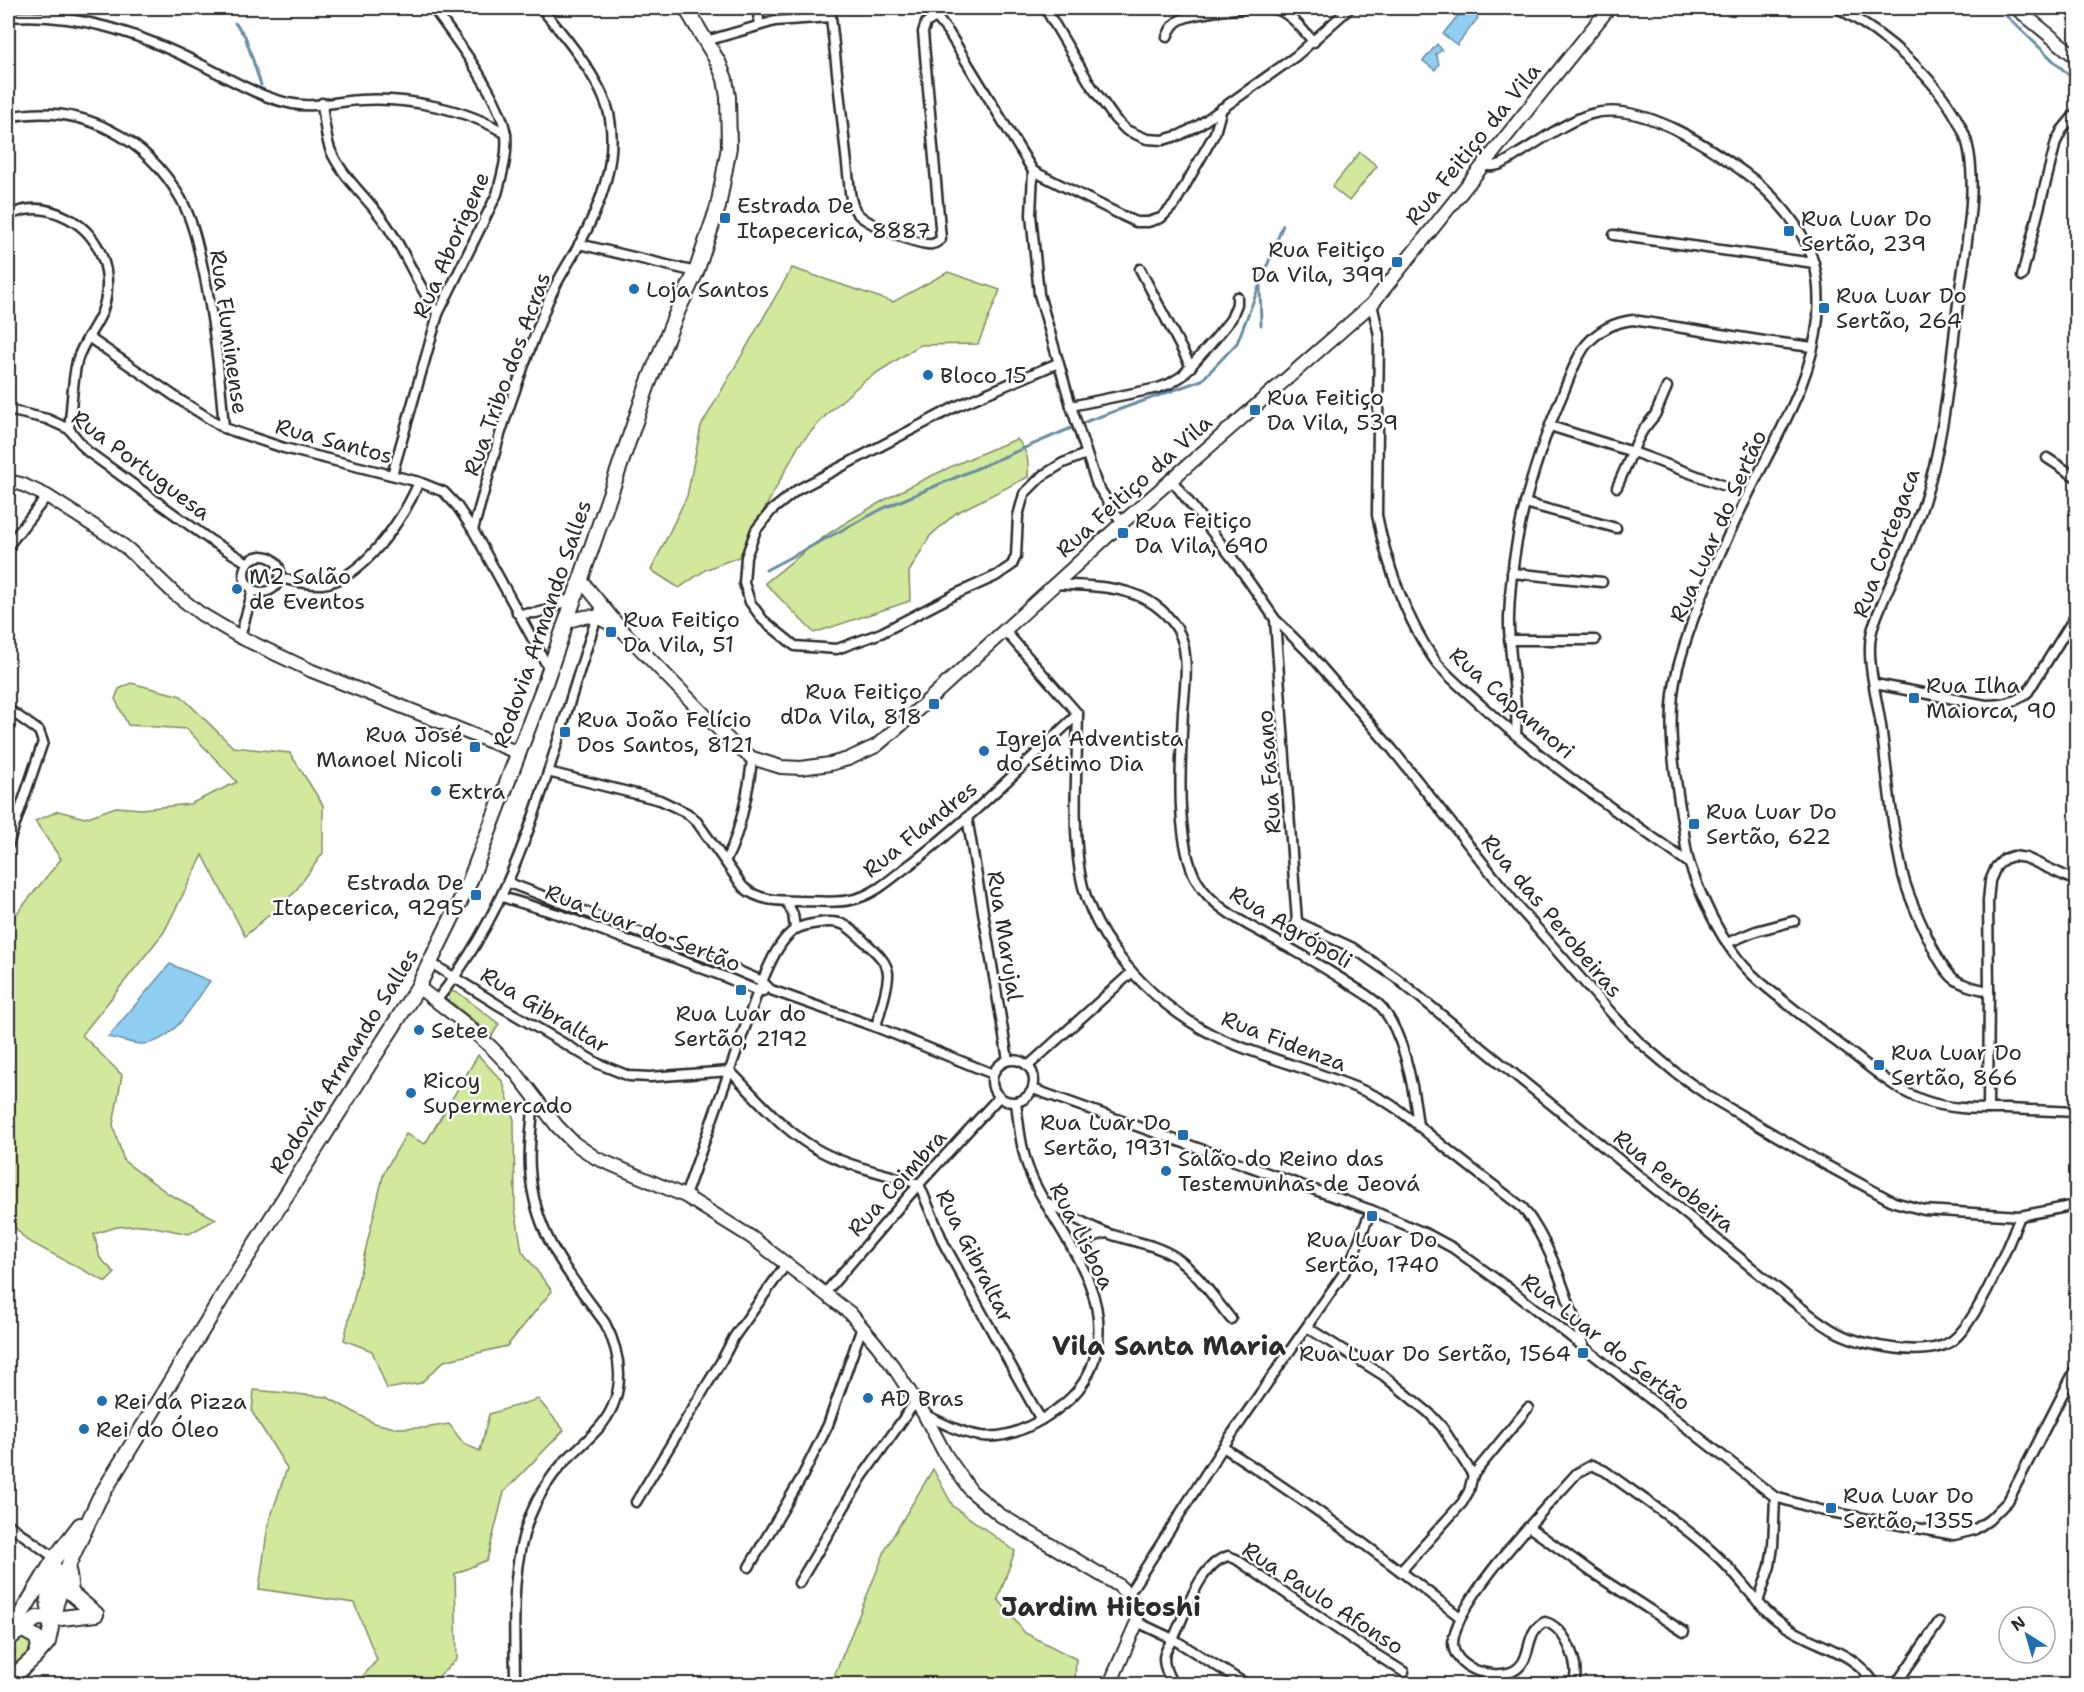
<svg xmlns="http://www.w3.org/2000/svg" width="2084" height="1692" font-family="'Shantell Sans',sans-serif">
<style>
.green{fill:#d1e89d;stroke:#7e8a64;stroke-width:1.5}
.water{fill:#90cff1;stroke:#688da2;stroke-width:1.5}
.lines{fill:none;stroke-linecap:round;stroke-linejoin:round}
.stream{stroke:#688da2;stroke-width:3}
.street-casing{stroke:#2b2b2b;stroke-width:13}
.secondary-casing{stroke:#2b2b2b;stroke-width:16}
.primary-casing{stroke:#2b2b2b;stroke-width:18}
.street{stroke:#fff;stroke-width:8}
.secondary{stroke:#fff;stroke-width:12}
.primary{stroke:#fff;stroke-width:14}
.poi-dot{fill:#1f6fb2;stroke:#fff;stroke-width:2}
.labels{text-anchor:middle;dominant-baseline:central;stroke-width:5;stroke-linejoin:round;paint-order:stroke}
.street-label{font-size:22px;fill:#2b2b2b;stroke:#fff}
.poi-label{font-size:22px;fill:#2b2b2b;stroke:#fff;text-anchor:start}
.quarter-label{font-size:26px;font-weight:bold;fill:#2b2b2b;stroke:#fff}
</style>
<rect width="100%" height="100%" fill="#fff"/>
<filter id="ink" filterUnits="userSpaceOnUse"><feTurbulence type="fractalNoise" baseFrequency=".0167" numOctaves="2"/><feDisplacementMap in="SourceGraphic" scale="12" xChannelSelector="R" yChannelSelector="G"/><feConvolveMatrix kernelMatrix="1 2 1 2 8 2 1 2 1" color-interpolation-filters="sRGB"/></filter>
<g filter="url(#ink)">
<!-- green -->
<g class="green">
<polygon points="1360,152 1377,166 1349,201 1332,187"/>
<polygon points="792,268 893,302 948,272 1000,290 978,344 920,345 864,381 829,412 799,445 739,557 707,569 679,588 651,570 687,496 701,426"/>
<path d="M1017 439C1028 452 1029 461 1028 477L956 513 930 536 909 572 910 601 814 633 765 583C789 564 813 543 839 527 895 491 955 463 1017 439Z"/>
<polygon points="131,683 181,696 233,747 290,753 323,805 323,853 294,893 245,936 203,855 164,932 82,1035 122,1075 113,1125 124,1161 169,1194 216,1219 189,1234 144,1225 117,1227 94,1234 100,1258 115,1273 106,1282 26,1240 8,1219 8,920 13,918 61,859 35,821 58,811 85,818 116,807 141,809 190,804 237,782 187,729 128,725 115,699 119,689"/>
<polygon points="451,991 460,994 499,1024 492,1036 450,1001 449,996"/>
<polygon points="478,1055 503,1082 514,1120 515,1208 522,1251 552,1291 507,1346 444,1361 421,1383 387,1389 372,1351 344,1340 384,1172 406,1134 425,1144"/>
<polygon points="254,1390 327,1397 374,1423 395,1428 424,1428 449,1424 464,1444 480,1451 489,1414 538,1399 564,1430 504,1492 487,1560 455,1574 457,1659 436,1679 436,1684 356,1684 377,1660 354,1603 259,1589 268,1525 287,1468 252,1412"/>
<polygon points="933,1469 953,1506 1015,1551 998,1599 1025,1633 1076,1659 1075,1684 831,1684 887,1546"/>
<path d="M19 1639H28L32 1644V1656L8 1675C8 1661 4 1645 19 1639Z"/>
</g>
<!-- water -->
<g class="water">
<polygon points="1464,8 1478,18 1457,45 1443,34"/>
<polygon points="1437,44 1442,50 1436,54 1439,64 1435,70 1423,61"/>
<path d="M170 964 210 981C193 1004 173 1045 140 1044 129 1043 118 1039 108 1037Z"/>
</g>
<g class="lines">
<!-- stream -->
<g class="stream">
<polyline points="1998,8 2076,82"/>
<polyline points="235,23 245,36 261,85"/>
<polyline points="1261,325 1260,284 1283,225"/>
<polyline points="766,570 884,508 1090,420 1202,380 1237,343 1260,284"/>
</g>
<defs>
<g id="street">
<polyline points="758,8 759,24"/>
<path d="M830 8 850 192C851 199 852 208 858 214 867 224 919 246 932 244 937 243 937 242 941 239L923 32 926 23 934 18 938 19 949 33 1033 171"/>
<polyline points="1045,8 1092,87 1115,119 1126,130 1147,139 1163,140 1180,135 1199,125 1296,56 1350,8"/>
<path d="M1838 8C1886 35 1938 78 1962 129 1983 172 1964 255 1958 303 1950 370 1944 444 1922 508 1912 537 1898 566 1886 594 1881 607 1873 622 1871 636 1866 663 1879 705 1882 733 1888 780 1892 829 1903 875 1908 896 1918 916 1927 936 1934 950 1941 967 1953 978 1963 986 1976 988 1989 991L1988 1109"/>
<path d="M8 17C77 12 139 33 200 64 230 79 260 98 293 104 314 108 339 101 361 100 406 97 468 109 506 134"/>
<path d="M1167 37C1170 29 1174 22 1182 19 1196 13 1260 4 1275 9 1291 13 1303 31 1314 42"/>
<polyline points="706,41 775,21 831,17"/>
<path d="M322 103C324 118 325 135 330 149 343 180 372 201 390 230 407 257 419 287 438 314"/>
<path d="M8 117C44 110 77 113 110 130 140 145 164 169 181 199 194 223 199 251 205 278 215 327 220 377 224 428"/>
<path d="M1482 165C1499 170 1509 159 1523 151 1544 138 1568 121 1591 114 1640 100 1707 145 1745 173 1774 194 1805 229 1814 264 1819 280 1819 301 1818 318 1813 375 1783 425 1758 475 1727 536 1696 601 1678 667 1665 717 1674 770 1682 820 1685 835 1685 851 1690 865 1701 896 1716 929 1735 955 1749 974 1767 988 1785 1002 1805 1018 1826 1034 1846 1049 1870 1067 1895 1090 1923 1100 1950 1110 1979 1109 2007 1109 2030 1110 2053 1111 2076 1112"/>
<polyline points="1033,171 1031,215 1039,294 1071,406 1097,485 1122,523"/>
<polyline points="1033,171 1121,215 1136,222 1148,222 1161,218 1174,205 1215,133 1222,108"/>
<path d="M8 216C28 205 49 208 68 218 102 236 115 276 102 312 95 329 82 343 77 361 72 383 72 407 69 429"/>
<polyline points="1614,235 1814,263"/>
<polyline points="579,244 696,272"/>
<polyline points="1140,269 1191,367"/>
<polyline points="2022,276 2056,142 2062,130 2076,113"/>
<path d="M1372 304 1379 335 1377 515C1386 563 1407 622 1436 662 1449 678 1467 692 1482 706 1546 764 1619 813 1689 863"/>
<polyline points="88,337 183,402 224,428 284,448 419,482 444,492 457,506 473,530 549,669"/>
<polyline points="1058,363 957,406 797,490 771,511 756,530 746,557 744,583 750,602 763,620 795,646 837,649 881,633 956,594 996,576 1012,565 1016,556 1018,516 1024,494 1042,476 1063,463 1086,454"/>
<polyline points="1071,406 1158,388 1169,384 1182,376 1215,339 1231,319 1237,304 1237,297"/>
<polyline points="8,410 47,419 69,429 87,451 210,540 248,563"/>
<polyline points="1550,426 1633,452 1722,485"/>
<polyline points="2047,458 2076,477"/>
<path d="M392 475 438 314 497 194C502 175 508 155 506 135 501 98 455 38 433 8"/>
<polyline points="1171,479 1236,563 1275,619 1310,654 1392,749 1519,908 1614,1016 1638,1041 1676,1073 1710,1097 1826,1165 1894,1202 1924,1210 2020,1216 2076,1205"/>
<polyline points="1617,487 1638,439 1643,430 1655,415 1667,387"/>
<polyline points="1525,503 1616,528"/>
<path d="M473 530C482 499 490 469 499 438 512 396 529 351 545 309 553 286 567 266 579 245 600 206 617 163 610 119 605 84 564 35 541 8"/>
<polyline points="8,546 47,496"/>
<circle cx="262" cy="574" r="18"/>
<polyline points="1512,573 1602,582"/>
<path d="M280 578C293 581 308 585 322 584 363 580 404 517 419 482"/>
<path d="M1056 584C1084 586 1114 585 1141 597 1159 605 1178 623 1183 643 1188 665 1185 688 1183 711 1181 759 1175 828 1193 873 1203 897 1227 913 1248 925 1283 944 1318 963 1351 985 1362 992 1375 999 1383 1009 1406 1039 1414 1090 1418 1126"/>
<path d="M517 613C542 616 553 608 574 596"/>
<polyline points="1275,620 1297,922"/>
<polyline points="240,637 253,590"/>
<polyline points="1509,640 1595,640"/>
<path d="M1875 684 1986 705C2003 705 2015 703 2028 692L2076 615"/>
<polyline points="8,709 39,731 43,742 8,845"/>
<path d="M1078 714C1077 767 1072 821 1080 873 1092 944 1162 1014 1226 1041 1274 1061 1324 1073 1371 1094 1397 1105 1419 1127 1441 1144 1468 1166 1496 1187 1523 1208 1554 1248 1567 1300 1584 1347"/>
<path d="M1516 735C1519 696 1508 657 1509 617 1511 539 1533 462 1564 391 1570 376 1576 358 1586 345 1598 331 1615 322 1633 320L1764 341 1813 347"/>
<path d="M548 772 660 800 687 813 697 822 743 887C759 901 778 901 799 901 817 901 840 904 858 898 875 893 890 880 904 869 966 823 1021 767 1078 714L1005 631"/>
<polyline points="967,817 1008,1060"/>
<path d="M725 861C739 839 750 784 752 758"/>
<polyline points="509,883 708,958 762,981 771,990 876,1027 993,1074"/>
<polyline points="502,897 561,915 725,977 758,991 763,991"/>
<polyline points="786,901 793,914 795,929"/>
<polyline points="1727,943 1756,931 1794,921"/>
<path d="M1284 945 1297 922 1353 948 1395 977 1800 1307C1812 1316 1824 1326 1838 1333 1864 1346 1928 1359 1953 1340 1977 1321 2008 1246 2020 1216"/>
<path d="M431 963 500 1006 599 1064 629 1076 650 1077 730 1071C756 1097 781 1128 813 1147 844 1166 884 1173 919 1184L944 1244 1041 1420"/>
<polyline points="1989,991 1988,901 1990,881 1996,867 2004,859 2013,856 2026,858 2076,881"/>
<path d="M436 1001C529 888 553 738 602 603"/>
<circle cx="1013" cy="1081" r="21"/>
<polyline points="1028,1066 1131,973"/>
<polyline points="1033,1089 1371,1210 1429,1235 1453,1248 1511,1290 1775,1497 1820,1510 1954,1535 1974,1530 1989,1520 2008,1501 2076,1368"/>
<path d="M685 1196 758 991C766 973 778 939 796 929 803 925 811 924 819 923 841 919 847 925 863 940 872 949 886 959 888 973 889 987 879 1013 876 1027"/>
<path d="M1046 1202C1065 1213 1084 1224 1104 1232 1127 1241 1154 1243 1175 1257 1197 1272 1214 1298 1231 1319"/>
<path d="M1080 1262C1081 1244 1088 1237 1106 1233"/>
<polyline points="825,1293 919,1184 999,1097"/>
<polyline points="1308,1328 1383,1375 1429,1413 1442,1427 1473,1475"/>
<path d="M926 1415C973 1439 997 1447 1044 1418 1072 1401 1091 1381 1097 1348 1108 1285 1060 1235 1034 1182 1022 1158 1019 1129 1016 1102"/>
<path d="M1223 1447C1305 1500 1384 1557 1460 1617"/>
<polyline points="636,1502 722,1360 734,1337 787,1263"/>
<polyline points="8,1524 55,1558"/>
<polyline points="1529,1527 1593,1573 1684,1632"/>
<polyline points="749,1567 802,1477 828,1425 862,1327"/>
<polyline points="1401,1571 1462,1503 1469,1491 1473,1475 1528,1408"/>
<polyline points="799,1583 862,1477 916,1401"/>
<polyline points="1128,1595 1223,1447 1344,1273 1353,1256 1371,1210"/>
<polyline points="1758,1602 1770,1566 1773,1547 1775,1497"/>
<polyline points="1137,1622 1173,1639 1246,1684"/>
<path d="M515 1684C515 1629 509 1569 530 1516 538 1496 550 1477 564 1462 577 1449 592 1437 603 1423 626 1392 622 1356 605 1323 568 1272 534 1235 530 1169 528 1145 533 1119 534 1096"/>
<path d="M1173 1684C1168 1676 1164 1667 1164 1658 1165 1649 1170 1644 1174 1637 1186 1613 1199 1564 1228 1556L1236 1559 1356 1642 1404 1672"/>
<path d="M1573 1684C1582 1667 1565 1626 1545 1622 1522 1632 1535 1663 1511 1672 1500 1676 1485 1674 1475 1670 1464 1665 1453 1656 1453 1643 1455 1600 1547 1507 1577 1473L1592 1465 1605 1471C1644 1500 1686 1526 1721 1560 1742 1580 1757 1606 1781 1623 1813 1647 1852 1648 1875 1684"/>
<polyline points="1896,1684 1939,1622"/>
</g>
<g id="secondary">
<polyline points="2016,8 2076,57"/>
<polyline points="8,481 21,484 47,496 116,540 129,550 175,594 201,614 240,637 312,671 519,753"/>
<polyline points="581,580 622,630 732,743 752,758 781,767 801,768 830,764 848,759 876,746 901,725 1122,523 1372,304 1609,8"/>
<path d="M566 622C592 613 594 615 618 628"/>
<path d="M418 987 462 1021 492 1048 516 1073 557 1126 574 1143 596 1158 685 1196 751 1237 850 1313 877 1345 895 1369 924 1414 945 1454 971 1491 1000 1515 1118 1585C1130 1596 1138 1605 1137 1622L1110 1684"/>
</g>
<g id="primary">
<polyline points="69,1574 71,1593 96,1614"/>
<path d="M52 1617C45 1600 48 1584 55 1569"/>
<polyline points="19,1630 25,1631 36,1637 39,1646 36,1655"/>
<polyline points="8,1636 55,1558 80,1525"/>
<polyline points="11,1637 37,1618 53,1619 96,1614"/>
<polyline points="8,1681 35,1657 48,1642 56,1604 70,1561 99,1499 235,1276 418,987 469,883 544,686 648,384 678,310 696,272 718,207 729,147 728,97 725,79 718,62 686,8"/>
</g>
</defs>
<!-- street casing -->
<use href="#street" class="street-casing"/>
<!-- secondary casing -->
<use href="#secondary" class="secondary-casing"/>
<!-- primary casing -->
<use href="#primary" class="primary-casing"/>
<!-- street -->
<use href="#street" class="street"/>
<!-- secondary -->
<use href="#secondary" class="secondary"/>
<!-- primary -->
<use href="#primary" class="primary"/>
</g>
</g>
<!-- markers -->
<g class="poi-dot">
<rect x="719" y="212" width="12" height="12" rx="3"/>
<rect x="1783" y="225" width="12" height="12" rx="3"/>
<rect x="1391" y="256" width="12" height="12" rx="3"/>
<circle cx="634" cy="289" r="6"/>
<rect x="1818" y="302" width="12" height="12" rx="3"/>
<circle cx="928" cy="375" r="6"/>
<rect x="1249" y="404" width="12" height="12" rx="3"/>
<rect x="1117" y="527" width="12" height="12" rx="3"/>
<circle cx="237" cy="589" r="6"/>
<rect x="605" y="626" width="12" height="12" rx="3"/>
<rect x="1908" y="692" width="12" height="12" rx="3"/>
<rect x="928" y="698" width="12" height="12" rx="3"/>
<rect x="559" y="726" width="12" height="12" rx="3"/>
<rect x="469" y="741" width="12" height="12" rx="3"/>
<circle cx="984" cy="751" r="6"/>
<circle cx="436" cy="791" r="6"/>
<rect x="1688" y="818" width="12" height="12" rx="3"/>
<rect x="470" y="889" width="12" height="12" rx="3"/>
<rect x="735" y="984" width="12" height="12" rx="3"/>
<circle cx="419" cy="1030" r="6"/>
<rect x="1873" y="1059" width="12" height="12" rx="3"/>
<circle cx="411" cy="1093" r="6"/>
<rect x="1177" y="1129" width="12" height="12" rx="3"/>
<circle cx="1166" cy="1171" r="6"/>
<rect x="1366" y="1210" width="12" height="12" rx="3"/>
<rect x="1577" y="1347" width="12" height="12" rx="3"/>
<circle cx="868" cy="1398" r="6"/>
<circle cx="102" cy="1401" r="6"/>
<circle cx="84" cy="1429" r="6"/>
<rect x="1825" y="1502" width="12" height="12" rx="3"/>
</g>
<g class="labels">
<!-- street labels -->
<g class="street-label">
<text transform="translate(1473 144) rotate(-51)">Rua Feitiço da Vila</text>
<text transform="translate(451 245) rotate(-66)">Rua Aborigene</text>
<text transform="translate(229 332) rotate(82)">Rua Fluminense</text>
<text transform="translate(507 374) rotate(-70)">Rua Tribo dos Acras</text>
<text transform="translate(334 441) rotate(15)">Rua Santos</text>
<text transform="translate(141 465) rotate(37)">Rua Portuguesa</text>
<text transform="translate(1134 486) rotate(-42)">Rua Feitiço da Vila</text>
<text transform="translate(1718 526) rotate(-66)">Rua Luar do Sertão</text>
<text transform="translate(1886 543) rotate(-70)">Rua Cortegaca</text>
<text transform="translate(542 624) rotate(-71)">Rodovia Armando Salles</text>
<text transform="translate(1512 703) rotate(41)">Rua Capannori</text>
<text transform="translate(1269 772) rotate(-94)">Rua Fasano</text>
<text transform="translate(920 829) rotate(-39)">Rua Flandres</text>
<text transform="translate(1552 916) rotate(50)">Rua das Perobeiras</text>
<text transform="translate(1291 927) rotate(31)">Rua Agrópoli</text>
<text transform="translate(643 928) rotate(21)">Rua Luar do Sertão</text>
<text transform="translate(1005 936) rotate(81)">Rua Marujal</text>
<text transform="translate(545 1010) rotate(31)">Rua Gibraltar</text>
<text transform="translate(1284 1041) rotate(21)">Rua Fidenza</text>
<text transform="translate(344 1061) rotate(-58)">Rodovia Armando Salles</text>
<text transform="translate(1674 1181) rotate(39)">Rua Perobeira</text>
<text transform="translate(897 1183) rotate(-48)">Rua Coimbra</text>
<text transform="translate(1082 1236) rotate(63)">Rua Lisboa</text>
<text transform="translate(975 1256) rotate(63)">Rua Gibraltar</text>
<text transform="translate(1606 1342) rotate(38)">Rua Luar do Sertão</text>
<text transform="translate(1323 1598) rotate(33)">Rua Paulo Afonso</text>
</g>
<!-- poi labels -->
<g class="poi-label">
<text x="737" y="205">Estrada De<tspan x="737" dy="25">Itapecerica, 8887</tspan></text>
<text x="1801" y="218">Rua Luar Do<tspan x="1801" dy="25">Sertão, 239</tspan></text>
<text x="1385" y="249" text-anchor="end">Rua Feitiço<tspan x="1385" dy="25">Da Vila, 399</tspan></text>
<text x="646" y="289">Loja Santos</text>
<text x="1836" y="295">Rua Luar Do<tspan x="1836" dy="25">Sertão, 264</tspan></text>
<text x="940" y="375">Bloco 15</text>
<text x="1267" y="397">Rua Feitiço<tspan x="1267" dy="25">Da Vila, 539</tspan></text>
<text x="1135" y="520">Rua Feitiço<tspan x="1135" dy="25">Da Vila, 690</tspan></text>
<text x="249" y="576">M2 Salão<tspan x="249" dy="25">de Eventos</tspan></text>
<text x="623" y="619">Rua Feitiço<tspan x="623" dy="25">Da Vila, 51</tspan></text>
<text x="1926" y="685">Rua Ilha<tspan x="1926" dy="25">Maiorca, 90</tspan></text>
<text x="922" y="691" text-anchor="end">Rua Feitiço<tspan x="922" dy="25">dDa Vila, 818</tspan></text>
<text x="577" y="719">Rua João Felício<tspan x="577" dy="25">Dos Santos, 8121</tspan></text>
<text x="463" y="734" text-anchor="end">Rua José<tspan x="463" dy="25">Manoel Nicoli</tspan></text>
<text x="996" y="738">Igreja Adventista<tspan x="996" dy="25">do Sétimo Dia</tspan></text>
<text x="448" y="791">Extra</text>
<text x="1706" y="811">Rua Luar Do<tspan x="1706" dy="25">Sertão, 622</tspan></text>
<text x="464" y="882" text-anchor="end">Estrada De<tspan x="464" dy="25">Itapecerica, 9295</tspan></text>
<text x="741" y="1013" text-anchor="middle">Rua Luar do<tspan x="741" dy="25">Sertão, 2192</tspan></text>
<text x="431" y="1030">Setee</text>
<text x="1891" y="1052">Rua Luar Do<tspan x="1891" dy="25">Sertão, 866</tspan></text>
<text x="423" y="1080">Ricoy<tspan x="423" dy="25">Supermercado</tspan></text>
<text x="1171" y="1122" text-anchor="end">Rua Luar Do<tspan x="1171" dy="25">Sertão, 1931</tspan></text>
<text x="1178" y="1158">Salão do Reino das<tspan x="1178" dy="25">Testemunhas de Jeová</tspan></text>
<text x="1372" y="1239" text-anchor="middle">Rua Luar Do<tspan x="1372" dy="25">Sertão, 1740</tspan></text>
<text x="1571" y="1353" text-anchor="end">Rua Luar Do Sertão, 1564</text>
<text x="880" y="1398">AD Bras</text>
<text x="114" y="1401">Rei da Pizza</text>
<text x="96" y="1429">Rei do Óleo</text>
<text x="1843" y="1495">Rua Luar Do<tspan x="1843" dy="25">Sertão, 1355</tspan></text>
</g>
<!-- quarter labels -->
<g class="quarter-label">
<text x="1169" y="1345">Vila Santa Maria</text>
<text x="1101" y="1606">Jardim Hitoshi</text>
</g>
</g>
<!-- margin -->
<rect width="2084" height="1692" fill="none" stroke="#fff" stroke-width="30"/>
<rect x="15" y="15" width="2054" height="1662" fill="none" stroke="#2b2b2b" stroke-width="2" filter="url(#ink)"/>
<!-- north arrow -->
<g transform="translate(2027 1635) rotate(323)"><circle r="28" fill="#ffffff" stroke="#aaaaaa" stroke-width="1.5"/>
<path d="M0-4.5L10 22L0 15L-10 22Z" fill="#1f6fb2"/>
<text y="-9" font-size="16" font-weight="bold" text-anchor="middle" fill="#2b2b2b">N</text>
</g>
</svg>
